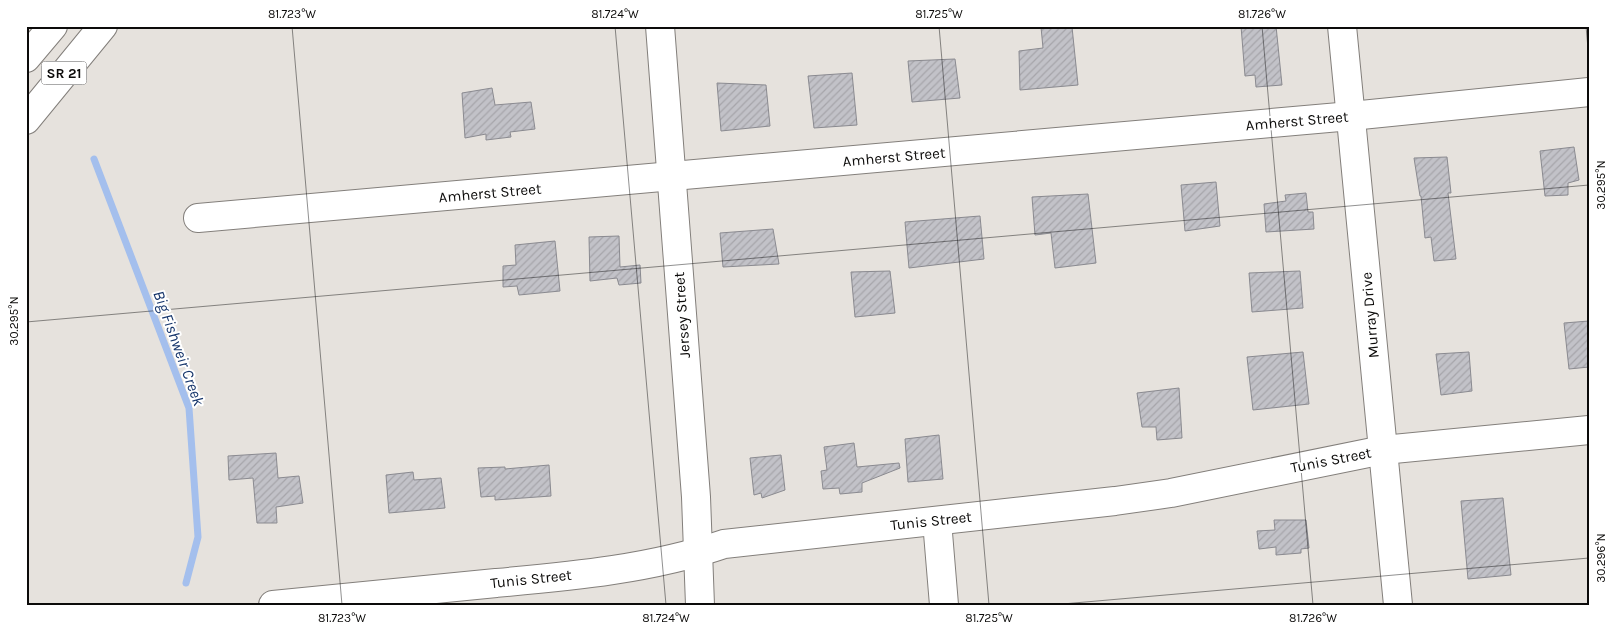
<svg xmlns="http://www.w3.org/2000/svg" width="1615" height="631" font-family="Karla,sans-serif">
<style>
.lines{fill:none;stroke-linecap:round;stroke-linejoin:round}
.stream{stroke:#a4bfed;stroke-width:7}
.building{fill:url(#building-hatch);stroke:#8a8a90}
.minor-casing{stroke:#837f7b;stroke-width:30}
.major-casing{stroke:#837f7b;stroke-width:30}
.minor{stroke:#fff;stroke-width:28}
.major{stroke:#fff;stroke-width:28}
.ticks{fill:none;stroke:#0c0b0a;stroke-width:1;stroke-opacity:0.45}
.labels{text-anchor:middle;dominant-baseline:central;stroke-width:4;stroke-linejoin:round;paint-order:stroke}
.shield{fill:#fff;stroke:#555454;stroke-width:1}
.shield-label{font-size:14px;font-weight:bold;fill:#0c0b0a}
.street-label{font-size:15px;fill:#0c0b0a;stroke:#fff}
.water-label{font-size:16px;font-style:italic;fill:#16356b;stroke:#fff}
.neatline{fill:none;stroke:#0c0b0a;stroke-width:2}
.ticks-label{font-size:12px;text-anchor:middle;fill:#0c0b0a}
</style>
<defs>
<pattern id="building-hatch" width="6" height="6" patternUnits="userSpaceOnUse" patternTransform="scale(1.25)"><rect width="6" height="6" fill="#c2c2c8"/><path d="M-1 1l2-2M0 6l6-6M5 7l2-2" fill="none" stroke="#a6a5aa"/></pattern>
</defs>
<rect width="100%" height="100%" fill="#e6e2dd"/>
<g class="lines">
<!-- stream -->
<polyline class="stream" points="94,159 189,408 198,537 186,583"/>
</g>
<!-- building -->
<g class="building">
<polygon points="1241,26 1276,26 1282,85 1256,87 1255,75 1245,76"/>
<polygon points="1041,27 1072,27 1078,85 1020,90 1019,51 1043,48"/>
<polygon points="955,59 960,98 912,102 908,61"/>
<polygon points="852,73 857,125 814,128 808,76"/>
<polygon points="717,83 766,85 770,126 721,131"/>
<polygon points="492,88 495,105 531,102 535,129 510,132 511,137 486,140 486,134 465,138 462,93"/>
<polygon points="1574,147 1579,180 1568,183 1568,195 1545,196 1540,151"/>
<polygon points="1447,157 1451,193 1448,193 1456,259 1434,261 1431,237 1425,238 1421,196 1420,196 1414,158"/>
<polygon points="1216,182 1220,226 1185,231 1181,185"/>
<polygon points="1306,193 1308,212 1313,212 1314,229 1266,232 1264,204 1286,201 1285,195"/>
<polygon points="1088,194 1096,263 1055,268 1051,233 1035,235 1032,197"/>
<polygon points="980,216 984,259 909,268 905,222"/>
<polygon points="773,229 779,264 723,267 720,233"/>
<polygon points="619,236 620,267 640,265 641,283 619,285 617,278 590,281 589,237"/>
<polygon points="555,241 560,291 519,295 517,286 503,287 503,266 516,265 515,245"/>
<polygon points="890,271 895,313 855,317 851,272"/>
<polygon points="1300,271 1303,308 1252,312 1249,273"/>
<polygon points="1589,321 1589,367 1569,369 1564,323"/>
<polygon points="1303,352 1309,404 1253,410 1247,357"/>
<polygon points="1469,352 1472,391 1441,395 1436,354"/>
<polygon points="1179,388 1182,438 1157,440 1156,427 1142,427 1137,393"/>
<polygon points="939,435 943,479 908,482 905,439"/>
<polygon points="854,443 857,467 899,463 900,468 862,483 862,492 840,494 839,488 823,489 821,471 827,470 824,447"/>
<polygon points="276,453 278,478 299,476 303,503 276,507 277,523 257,523 253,478 229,480 228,456"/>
<polygon points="781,455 785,490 762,498 761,493 754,495 750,458"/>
<polygon points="549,465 551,496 495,500 495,496 481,497 478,468 505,467 505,469"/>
<polygon points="413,472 414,480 441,478 445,508 389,513 386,475"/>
<polygon points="1503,498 1511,575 1468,579 1461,501"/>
<polygon points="1274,520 1306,520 1309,548 1301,549 1301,553 1276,555 1276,547 1259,549 1257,531 1275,530"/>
</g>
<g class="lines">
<defs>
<g id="minor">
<polyline points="660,26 696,497 700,605"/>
<polyline points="1342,26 1398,605"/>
<polyline points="198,218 1351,116 1589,92"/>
<polyline points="937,521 944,605"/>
<path d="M273 605C347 598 422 590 496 583 573 576 651 569 724 544L1115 501 1171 493 1383 450 1589 430"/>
</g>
<g id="major">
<polyline points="26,58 53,26"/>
<polyline points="26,120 103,26"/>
</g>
</defs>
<!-- minor casing -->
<use href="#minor" class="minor-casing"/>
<!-- major casing -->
<use href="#major" class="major-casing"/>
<!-- minor -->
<use href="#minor" class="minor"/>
<!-- major -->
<use href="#major" class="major"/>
</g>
<!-- ticks -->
<path class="ticks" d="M292 26 342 605M615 26 666 605M939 26 989 605M1262 26 1313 605M1586 26 1589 60M26 322 1589 185M1051 605 1589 558"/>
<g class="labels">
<!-- shield labels -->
<rect class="shield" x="41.5" y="61.5" width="45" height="23" rx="4"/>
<g class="shield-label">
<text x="64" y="73">SR 21</text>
</g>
<!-- street labels -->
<g class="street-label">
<text transform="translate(1297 121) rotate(-5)">Amherst Street</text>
<text transform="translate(894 157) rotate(-5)">Amherst Street</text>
<text transform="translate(490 193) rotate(-5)">Amherst Street</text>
<text transform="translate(682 315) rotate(-94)">Jersey Street</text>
<text transform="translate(1370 315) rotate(-95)">Murray Drive</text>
<text transform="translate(1331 460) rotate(-11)">Tunis Street</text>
<text transform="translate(931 521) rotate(-6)">Tunis Street</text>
<text transform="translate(531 579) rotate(-6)">Tunis Street</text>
</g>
<!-- water labels -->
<g class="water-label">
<text transform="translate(179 348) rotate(70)">Big Fishweir Creek</text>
</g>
</g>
<!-- border -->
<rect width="1615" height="631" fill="none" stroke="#ffffff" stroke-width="55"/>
<rect x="28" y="28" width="1560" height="576" class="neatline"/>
<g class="ticks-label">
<text x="292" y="18">81.723°W</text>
<text x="615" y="18">81.724°W</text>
<text x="939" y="18">81.725°W</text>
<text x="1262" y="18">81.726°W</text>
<text transform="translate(1601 185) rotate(-90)" y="4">30.295°N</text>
<text transform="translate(14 321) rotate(-90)" y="4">30.295°N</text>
<text transform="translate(1601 558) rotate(-90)" y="4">30.296°N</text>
<text x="342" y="622">81.723°W</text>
<text x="666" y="622">81.724°W</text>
<text x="989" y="622">81.725°W</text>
<text x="1313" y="622">81.726°W</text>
</g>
</svg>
